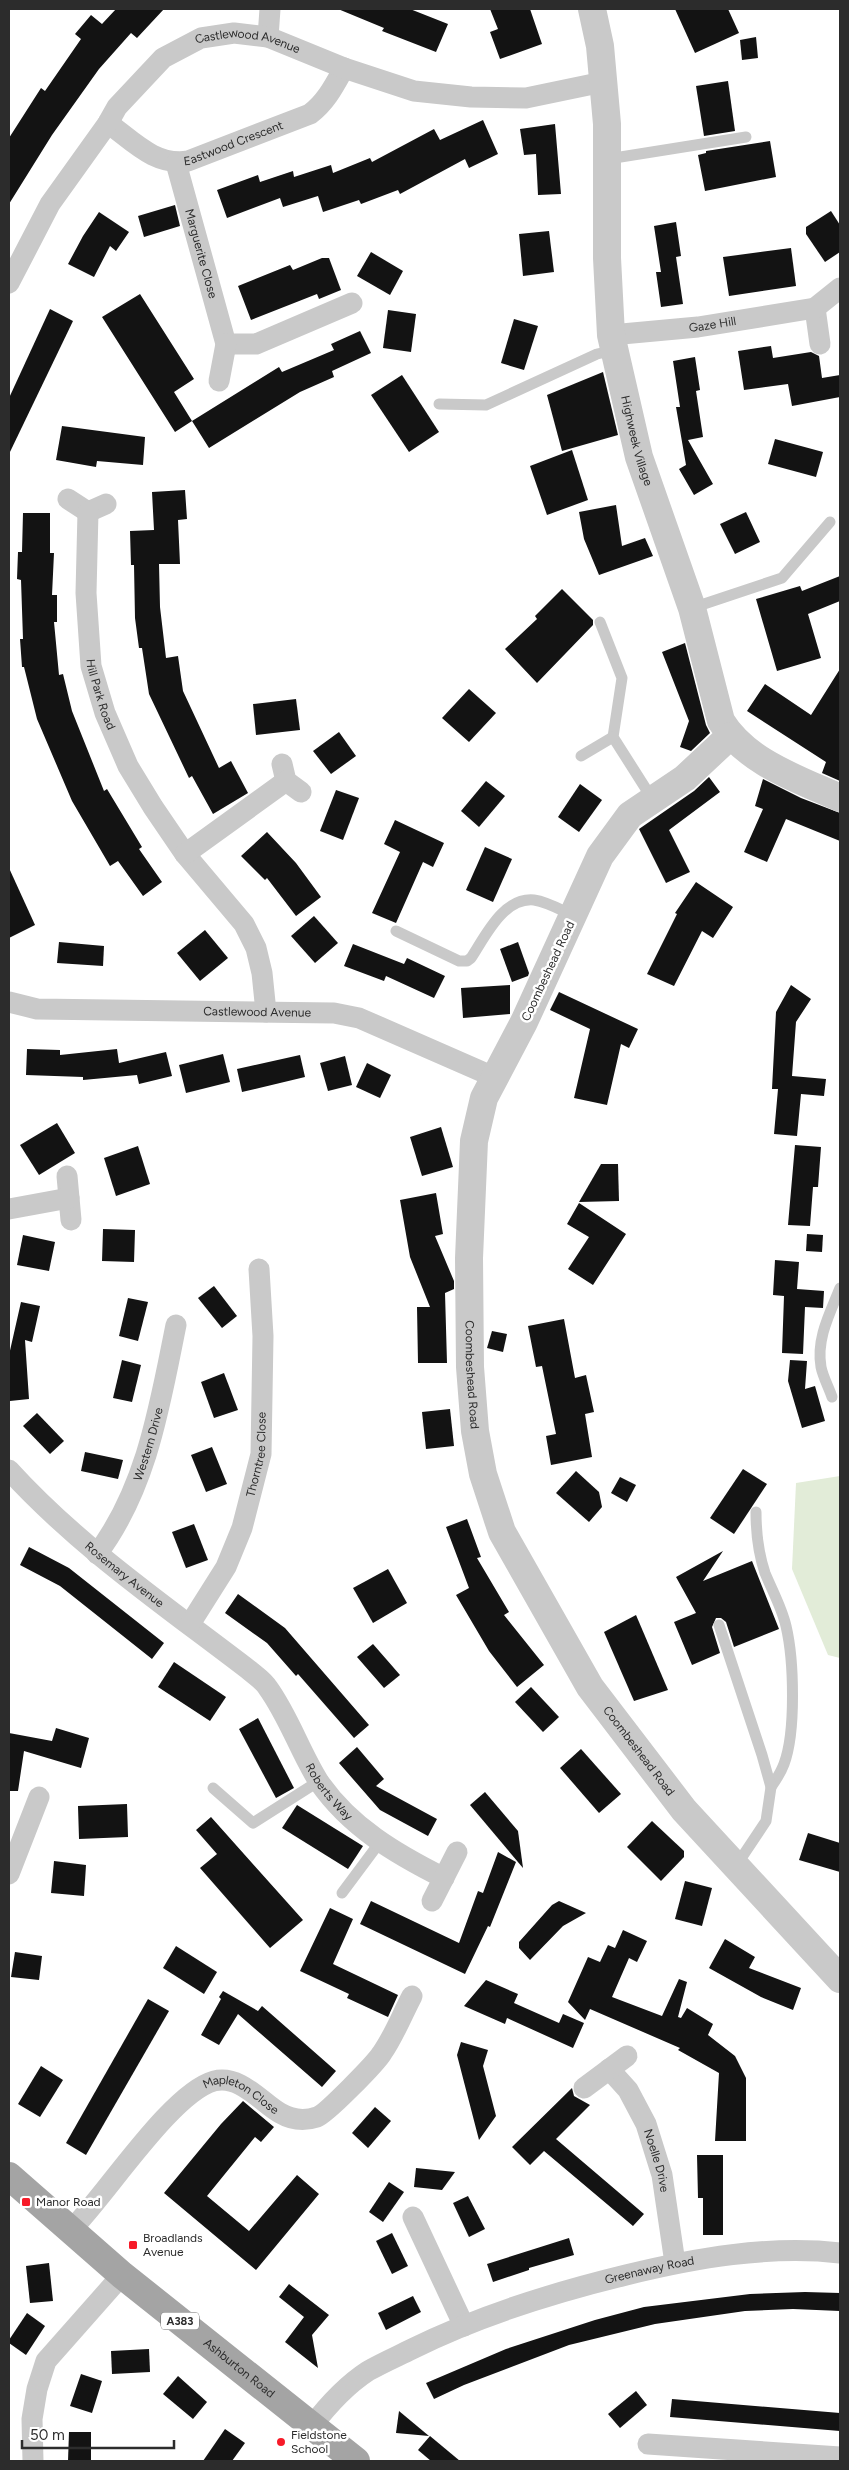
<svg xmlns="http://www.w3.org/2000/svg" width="849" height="2470" font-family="Figtree,sans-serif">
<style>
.green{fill:#e2ecd8}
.building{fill:#131313}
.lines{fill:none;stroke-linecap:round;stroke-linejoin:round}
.service{stroke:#c9c9c9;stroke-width:11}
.minor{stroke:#c9c9c9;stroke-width:21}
.tertiary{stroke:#c9c9c9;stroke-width:28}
.primary{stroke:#a4a4a4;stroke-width:28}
.poi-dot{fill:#f71b29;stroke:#fff;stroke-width:2}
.labels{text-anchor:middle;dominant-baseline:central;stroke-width:5;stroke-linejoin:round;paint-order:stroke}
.shield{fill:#fff;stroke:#6b6b6b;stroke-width:1}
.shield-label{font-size:11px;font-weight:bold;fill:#2c2c2c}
.street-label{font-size:12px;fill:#2c2c2c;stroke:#fff}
.poi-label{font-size:12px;fill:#2c2c2c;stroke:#fff;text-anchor:start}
</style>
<rect width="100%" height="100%" fill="#fff"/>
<!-- green -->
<polygon class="green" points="840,1476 840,1658 828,1655 792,1569 796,1483"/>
<!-- building -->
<g class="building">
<polygon points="116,9 164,9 137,38 131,33 99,69 52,135 9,204 9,138 41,88 45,91 81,39 75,34 91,15 102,24"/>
<polygon points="338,9 410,9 448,24 436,52 382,31 384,28"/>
<polygon points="490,9 530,9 542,44 500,59 490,32 498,29"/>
<polygon points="675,9 728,9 739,33 695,53"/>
<polygon points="756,37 758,58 742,60 740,40"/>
<polygon points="728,81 735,131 704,136 696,86"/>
<polygon points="483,120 498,154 469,168 465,159 400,194 398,190 361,204 359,200 323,212 318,196 283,207 280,198 227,218 217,190 258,175 260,182 293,171 294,177 331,165 333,173 370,158 372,162 434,129 440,140"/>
<polygon points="555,124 561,194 538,195 536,154 524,155 520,129"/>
<polygon points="770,141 776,177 705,191 698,155 706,153 706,151"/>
<polygon points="175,205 180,226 144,237 138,216"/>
<polygon points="831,211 840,225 840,252 825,262 806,234 806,227"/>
<polygon points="99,212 129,232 116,251 110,246 94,277 68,264 83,236"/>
<polygon points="676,222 681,256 676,257 683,304 661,307 656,272 661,272 654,226"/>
<polygon points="549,231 554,272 523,276 519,234"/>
<polygon points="791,248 796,286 729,296 723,257"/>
<polygon points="371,252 403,271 390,295 357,276"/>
<polygon points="322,258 329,258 341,290 319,299 317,294 251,320 238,286 290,265 293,270"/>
<polygon points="140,294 194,379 174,392 192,421 279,367 282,372 334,350 331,344 360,331 371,353 332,371 334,377 300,392 209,448 192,421 175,432 102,317"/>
<polygon points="50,309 73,321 9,454 9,398"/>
<polygon points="388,310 416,314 411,352 383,348"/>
<polygon points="514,319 538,326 524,370 501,363"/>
<polygon points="771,346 773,358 811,352 819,356 822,378 840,375 840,397 792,406 788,384 744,390 738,351"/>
<polygon points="695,357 700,390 696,391 703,437 688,440 713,484 694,495 679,469 686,465 676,407 680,407 673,361"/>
<polygon points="603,372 618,435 562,451 547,395"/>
<polygon points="402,375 439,432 409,452 371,395"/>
<polygon points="62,426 145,437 143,465 97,461 96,467 56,460"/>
<polygon points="775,439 823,452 816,477 768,464"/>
<polygon points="572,450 588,500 547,515 530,466"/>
<polygon points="185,490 187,519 178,520 180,564 159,564 160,607 166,658 178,656 183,691 219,768 231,761 248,793 213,814 192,776 189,778 149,694 142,648 139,648 135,618 134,565 131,565 130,531 154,530 152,492"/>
<polygon points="616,505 622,546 645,538 653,556 599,575 584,539 579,512"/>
<polygon points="746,512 760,542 735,554 720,524"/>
<polygon points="23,513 50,513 50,553 54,553 52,595 57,595 57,622 54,622 59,675 63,674 72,711 104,791 107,789 142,847 139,849 162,882 143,896 118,861 110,866 72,801 37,719 24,667 22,667 20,639 23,639 21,580 17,579 18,552 22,552"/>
<polygon points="840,576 840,601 808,614 821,658 777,671 756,599 800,586 802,591"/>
<polygon points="562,589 593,620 593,625 537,683 505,649 537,619 535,616"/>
<polygon points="685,643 706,725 710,733 691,751 680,747 689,721 662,652"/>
<polygon points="840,669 840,781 822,773 826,762 747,711 765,684 811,715"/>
<polygon points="469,689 496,713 469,742 442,718"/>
<polygon points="296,699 300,730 256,735 253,704"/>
<polygon points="339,732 356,756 331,774 313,751"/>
<polygon points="709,777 720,792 669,830 690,872 666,883 639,829 694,791"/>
<polygon points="763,779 801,798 840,813 840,841 786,819 767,862 744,852 763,809 755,806"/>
<polygon points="486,781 505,796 479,827 461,811"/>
<polygon points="580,784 602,800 579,832 558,817"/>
<polygon points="336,790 359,798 343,840 320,831"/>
<polygon points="395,820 444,843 433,867 423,862 396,923 372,913 400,852 384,844"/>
<polygon points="267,832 296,863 321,897 296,916 267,878 265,880 241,856"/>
<polygon points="485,847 512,859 493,902 466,890"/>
<polygon points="9,868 35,925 9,938"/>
<polygon points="696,882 733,907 713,938 702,931 674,986 647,974 677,914 675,913"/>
<polygon points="314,916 338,943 315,963 291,936"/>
<polygon points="205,930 228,958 200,981 177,953"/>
<polygon points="59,942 104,946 103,966 57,963"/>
<polygon points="518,942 529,973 528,976 512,982 500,949"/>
<polygon points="353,944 404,964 407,958 445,976 434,998 386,976 384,981 344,966"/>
<polygon points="510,985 510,1014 463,1018 461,988"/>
<polygon points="791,985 811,999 796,1022 792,1076 826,1079 824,1096 801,1094 797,1136 774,1134 778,1089 772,1089 776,1012"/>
<polygon points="559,992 638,1029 629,1048 621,1044 607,1105 574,1098 590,1029 550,1010"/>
<polygon points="27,1049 60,1050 60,1055 117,1049 119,1063 166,1052 172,1076 139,1084 137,1075 83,1080 83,1077 26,1075"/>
<polygon points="223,1054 230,1082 186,1093 179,1065"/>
<polygon points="300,1055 305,1077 242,1092 237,1069"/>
<polygon points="345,1056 352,1085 328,1091 320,1063"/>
<polygon points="367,1063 391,1075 380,1098 356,1087"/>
<polygon points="57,1123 75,1153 39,1175 20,1145"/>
<polygon points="441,1127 453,1167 422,1176 410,1137"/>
<polygon points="795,1145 821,1147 818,1187 813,1187 810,1226 788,1225"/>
<polygon points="138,1146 150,1184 116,1196 104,1158"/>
<polygon points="601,1164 618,1164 619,1201 579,1202"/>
<polygon points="436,1193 443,1234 435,1236 454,1281 454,1289 445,1293 447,1363 418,1363 417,1307 430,1307 410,1257 400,1200"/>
<polygon points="579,1203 626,1234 593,1285 568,1269 589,1237 567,1224"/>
<polygon points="103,1229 135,1230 134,1262 102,1261"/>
<polygon points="807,1234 823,1235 822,1252 806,1251"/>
<polygon points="23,1235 55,1242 49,1271 17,1265"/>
<polygon points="775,1260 799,1262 797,1289 824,1291 823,1308 805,1307 803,1354 782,1353 784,1296 773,1295"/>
<polygon points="214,1286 237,1316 222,1328 198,1298"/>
<polygon points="128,1298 148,1302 138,1341 119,1336"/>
<polygon points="21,1302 40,1306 32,1342 25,1340 29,1399 10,1401 9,1355"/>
<polygon points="564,1319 575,1378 586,1375 594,1412 585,1414 592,1457 551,1465 546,1436 556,1434 542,1366 536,1367 528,1326"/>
<polygon points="492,1331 507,1334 503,1352 487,1348"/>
<polygon points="122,1360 141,1365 132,1402 113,1398"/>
<polygon points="790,1360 807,1361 805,1389 815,1386 825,1421 802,1428 788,1381"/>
<polygon points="224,1373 238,1410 214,1418 201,1382"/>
<polygon points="450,1409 454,1446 426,1449 422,1412"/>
<polygon points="37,1413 64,1441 50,1454 23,1426"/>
<polygon points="212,1447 227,1484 206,1492 191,1455"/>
<polygon points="85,1452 123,1460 118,1479 81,1471"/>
<polygon points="743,1469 767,1484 734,1534 710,1518"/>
<polygon points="576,1471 599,1492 602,1507 589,1522 556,1493"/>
<polygon points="620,1477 636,1485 627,1502 611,1493"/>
<polygon points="467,1519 481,1557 477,1558 509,1612 504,1615 544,1665 517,1687 489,1651 456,1595 469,1588 446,1527"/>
<polygon points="194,1524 208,1560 186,1568 172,1532"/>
<polygon points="29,1547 69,1568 164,1643 152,1659 60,1586 20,1565"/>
<polygon points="723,1551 703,1581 752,1561 779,1629 734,1647 726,1622 721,1618 716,1618 712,1627 720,1653 692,1665 674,1622 696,1613 676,1577"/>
<polygon points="388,1569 407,1603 373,1623 353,1588"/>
<polygon points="238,1594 285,1628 369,1725 354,1738 298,1674 296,1676 267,1643 225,1613"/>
<polygon points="636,1615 668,1690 634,1701 604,1632"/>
<polygon points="373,1644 400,1675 384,1688 357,1657"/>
<polygon points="174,1662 226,1697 210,1721 158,1687"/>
<polygon points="531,1687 559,1717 543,1732 515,1702"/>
<polygon points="258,1718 294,1788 276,1798 239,1729"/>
<polygon points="56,1728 89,1738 81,1768 24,1751 18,1791 9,1791 9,1733 52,1741"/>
<polygon points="357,1747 384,1779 376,1786 437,1819 428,1836 380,1810 339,1763"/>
<polygon points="581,1749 621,1794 599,1813 560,1768"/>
<polygon points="485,1792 518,1831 523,1868 470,1805"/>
<polygon points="127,1804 128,1837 79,1839 78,1806"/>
<polygon points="297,1805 363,1846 348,1869 282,1828"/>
<polygon points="211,1817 303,1920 270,1948 200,1868 217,1854 196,1830"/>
<polygon points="652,1821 684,1851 684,1857 661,1881 627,1847"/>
<polygon points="808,1833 840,1843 840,1872 799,1860"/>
<polygon points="498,1852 516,1862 490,1927 488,1926 465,1974 360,1924 371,1901 459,1943 478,1891 483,1893"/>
<polygon points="54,1861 86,1865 84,1896 51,1893"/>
<polygon points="685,1881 712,1888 702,1926 675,1919"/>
<polygon points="559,1901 586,1913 563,1926 530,1960 519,1948 519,1942 552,1905"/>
<polygon points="330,1908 353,1919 333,1964 398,1995 388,2017 347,1998 349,1994 300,1971"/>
<polygon points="623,1930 647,1941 637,1962 629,1958 612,1997 662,2016 679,1979 687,1982 678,2017 681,2018 687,2008 713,2024 708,2035 735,2056 746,2078 746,2141 715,2141 719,2073 678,2050 680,2048 590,2009 585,2020 568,2002 588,1957 600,1962 608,1945 615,1948"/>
<polygon points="725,1939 755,1957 749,1968 801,1988 793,2010 761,1997 709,1968"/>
<polygon points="176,1946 217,1972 204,1994 163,1968"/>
<polygon points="15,1952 42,1956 39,1980 11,1977"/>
<polygon points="486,1980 518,1994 514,2003 559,2023 563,2014 584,2023 573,2048 507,2018 505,2024 464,2006"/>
<polygon points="223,1991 258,2011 262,2006 336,2071 322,2087 238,2014 219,2045 201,2035 221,1999 219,1997"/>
<polygon points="148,1999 169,2011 86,2155 66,2143"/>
<polygon points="461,2042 488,2050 483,2066 496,2116 479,2140 457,2055"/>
<polygon points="41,2066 63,2080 40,2117 18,2104"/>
<polygon points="572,2088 574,2096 590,2105 556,2139 644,2214 633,2226 544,2151 530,2165 512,2147"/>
<polygon points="243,2101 274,2127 261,2142 255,2137 207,2196 249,2231 297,2175 319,2194 256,2270 164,2193 221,2124"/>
<polygon points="375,2107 391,2121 368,2148 352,2133"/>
<polygon points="697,2155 723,2155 723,2235 703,2235 703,2198 698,2198"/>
<polygon points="416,2168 455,2172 442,2190 414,2187"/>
<polygon points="389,2182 404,2192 383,2222 369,2212"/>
<polygon points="468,2196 485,2229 469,2237 453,2203"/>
<polygon points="392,2233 408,2266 392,2274 376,2241"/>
<polygon points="569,2238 574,2255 529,2268 529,2270 493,2282 487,2264"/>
<polygon points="49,2263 53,2301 30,2303 26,2266"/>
<polygon points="289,2284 329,2315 312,2335 318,2368 285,2342 304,2317 279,2297"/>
<polygon points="805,2292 840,2293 840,2311 793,2309 745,2311 655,2324 569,2345 464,2385 434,2399 426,2383 506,2349 595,2320 644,2307 750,2294"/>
<polygon points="413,2296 421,2312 386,2330 378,2313"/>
<polygon points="27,2313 45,2326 26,2355 9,2343 9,2340"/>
<polygon points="149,2349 150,2372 112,2374 111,2351"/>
<polygon points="81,2374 102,2381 92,2413 70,2406"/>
<polygon points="178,2376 207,2402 193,2419 163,2394"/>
<polygon points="636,2391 647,2405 620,2428 608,2414"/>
<polygon points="672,2399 840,2413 840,2431 670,2417"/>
<polygon points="399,2411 429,2436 396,2433"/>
<polygon points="225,2429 245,2443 232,2461 203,2461"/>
<polygon points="69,2432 91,2432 91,2461 68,2461"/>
<polygon points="430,2436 460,2461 431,2461 418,2450"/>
</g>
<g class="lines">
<!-- service -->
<g class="service">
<polyline points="608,159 746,137"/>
<polyline points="439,404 486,405 597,354 615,350"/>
<polyline points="692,608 782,578 830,522"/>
<polyline points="600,622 622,678 613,737 653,800"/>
<polyline points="581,756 613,737"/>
<path d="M396 931 459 961H467L471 958C485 937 503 897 534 900 548 902 561 910 574 916"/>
<path d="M832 1397C829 1388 823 1377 821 1367 816 1339 830 1313 840 1288"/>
<path d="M756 1512C756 1534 758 1552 765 1573 772 1590 782 1608 786 1626 794 1660 796 1732 784 1764 781 1772 776 1780 771 1787"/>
<polyline points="719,1625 762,1755 771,1787 766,1821 736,1866"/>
<polyline points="213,1788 253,1823 319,1781"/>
<polyline points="342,1893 380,1842"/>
</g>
<!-- minor -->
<g class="minor">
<polyline points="268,37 270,9"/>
<path id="s1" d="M108 123C134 142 155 166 188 161L310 114C326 102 334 86 344 68"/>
<path id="s2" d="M176 163 226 344H256L352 303"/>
<path id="s3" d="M9 283 50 204 108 123 117 107 163 58 201 38 234 33 268 37 344 68 414 91 471 97 526 98 603 82"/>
<polyline points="815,308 820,344"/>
<path id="s4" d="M611 335 698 327 815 308 840 288"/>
<polyline points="219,381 226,344"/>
<polyline points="68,499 88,512 106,504"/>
<path id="s5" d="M88 512 86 593 91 666 105 713 128 766 153 807 185 854 244 924 256 948 262 973 266 1012"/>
<polyline points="282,764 286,781 301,792"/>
<polyline points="185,854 286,781"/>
<path id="s6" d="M9 1002 37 1009 334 1013 359 1018 494 1077"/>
<polyline points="67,1176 71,1220"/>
<polyline points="9,1209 69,1198"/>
<path id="s7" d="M9 1470C79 1547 167 1607 249 1670 256 1676 264 1681 268 1688 289 1717 300 1752 319 1782 350 1827 396 1854 444 1878"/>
<path id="s8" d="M97 1554C147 1488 160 1404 176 1325"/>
<path id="s9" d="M190 1624 226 1567 242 1528 261 1454 263 1336 259 1269"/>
<polyline points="9,1874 39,1797"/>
<polyline points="432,1901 457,1852"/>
<path id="s10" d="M609 2069 628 2090 646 2124 662 2175 675 2263"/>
<polyline points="584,2088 627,2056"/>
<polyline points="413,2217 464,2326"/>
<path id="s11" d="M71 2230C106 2195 171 2093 214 2081 240 2074 262 2103 280 2113 292 2120 305 2121 317 2117 326 2114 376 2063 382 2053 394 2036 402 2015 412 1996"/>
<path id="s12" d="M312 2426C328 2405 345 2386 368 2371 382 2363 398 2356 412 2349 480 2315 552 2293 626 2275 695 2258 769 2245 840 2253"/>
<polyline points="648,2444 840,2457"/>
<polyline points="33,2461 32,2419 37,2389 46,2361 122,2275"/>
</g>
<!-- tertiary -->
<g class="tertiary">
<path id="s13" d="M592 9 600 46 607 124V258L611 335 639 457 692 608 721 721C746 762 798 779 840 798"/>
<path id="s14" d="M730 736 685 778 630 815 600 856 524 1022 484 1098 474 1141 469 1258 470 1367 475 1431 483 1474 502 1532 590 1687 684 1810 840 1979"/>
</g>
<!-- primary -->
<path class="primary" id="s15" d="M9 2176 122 2275 356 2461"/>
</g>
<!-- markers -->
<g class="poi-dot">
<rect x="21" y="2197" width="10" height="10" rx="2.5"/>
<rect x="128" y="2240" width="10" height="10" rx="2.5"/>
<circle cx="281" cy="2442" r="5"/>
</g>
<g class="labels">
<!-- shield labels -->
<rect class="shield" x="161" y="2312.5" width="38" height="17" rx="4"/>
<g class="shield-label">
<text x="180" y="2321">A383</text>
</g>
<!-- street labels -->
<g class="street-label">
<text stroke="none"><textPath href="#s3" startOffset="365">Castlewood Avenue</textPath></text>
<text stroke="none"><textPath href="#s1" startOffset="140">Eastwood Crescent</textPath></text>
<text stroke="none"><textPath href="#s2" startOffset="94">Marguerite Close</textPath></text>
<text stroke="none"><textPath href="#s4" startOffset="102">Gaze Hill</textPath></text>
<text stroke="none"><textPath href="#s13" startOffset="436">Highweek Village</textPath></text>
<text stroke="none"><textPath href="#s5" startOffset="184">Hill Park Road</textPath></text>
<text transform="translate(548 971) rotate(-65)">Coombeshead Road</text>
<text stroke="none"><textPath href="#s6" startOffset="249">Castlewood Avenue</textPath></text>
<text stroke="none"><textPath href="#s14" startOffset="725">Coombeshead Road</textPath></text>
<text stroke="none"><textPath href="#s8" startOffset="122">Western Drive</textPath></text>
<text stroke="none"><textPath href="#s9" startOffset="185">Thorntree Close</textPath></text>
<text stroke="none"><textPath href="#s7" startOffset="156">Rosemary Avenue</textPath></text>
<text stroke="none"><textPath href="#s14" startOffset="1145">Coombeshead Road</textPath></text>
<text stroke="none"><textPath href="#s7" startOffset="460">Roberts Way</textPath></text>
<text stroke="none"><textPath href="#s11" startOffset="239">Mapleton Close</textPath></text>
<text stroke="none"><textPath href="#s10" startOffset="105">Noelle Drive</textPath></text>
<text stroke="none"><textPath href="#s12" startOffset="379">Greenaway Road</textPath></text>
<text stroke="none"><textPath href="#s15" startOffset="300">Ashburton Road</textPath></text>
</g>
<!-- poi labels -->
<g class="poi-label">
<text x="36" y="2202">Manor Road</text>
<text x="143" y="2238">Broadlands<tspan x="143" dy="14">Avenue</tspan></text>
<text x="291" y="2435">Fieldstone<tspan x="291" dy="14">School</tspan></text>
</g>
</g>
<!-- border -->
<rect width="849" height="2470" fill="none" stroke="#2c2c2c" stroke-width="20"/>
<!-- scale -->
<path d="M22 2440v8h152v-8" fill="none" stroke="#2c2c2c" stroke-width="2.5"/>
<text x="30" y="2440" font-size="15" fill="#2c2c2c" stroke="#ffffff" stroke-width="4" paint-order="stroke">50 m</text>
</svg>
